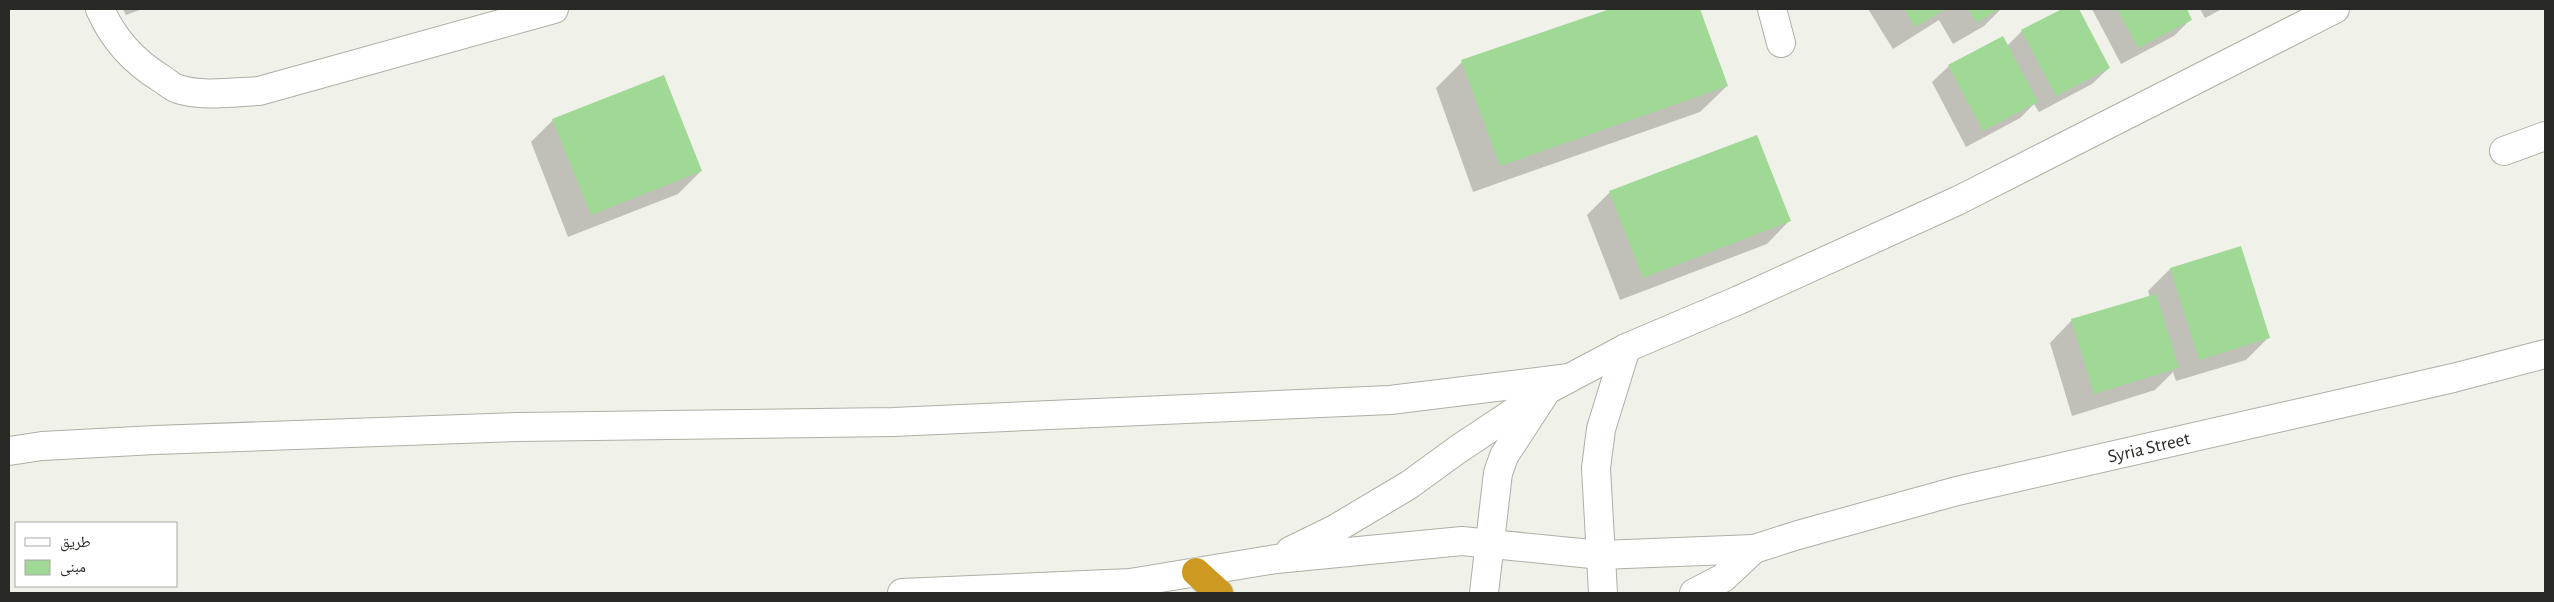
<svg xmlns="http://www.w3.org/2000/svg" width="2554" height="602" font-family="'Alegreya Sans','Noto Naskh Arabic',sans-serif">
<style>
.shadow{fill:#0003}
.building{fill:#9fd995}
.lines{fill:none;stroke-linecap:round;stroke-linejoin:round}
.street-casing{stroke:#aeafa6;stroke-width:30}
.secondary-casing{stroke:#aeafa6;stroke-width:30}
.highway-casing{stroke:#d0d0cf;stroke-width:30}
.street{stroke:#fff;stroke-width:28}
.secondary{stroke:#fff;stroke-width:28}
.highway{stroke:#ce9920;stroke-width:28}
.labels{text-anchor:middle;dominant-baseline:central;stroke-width:4;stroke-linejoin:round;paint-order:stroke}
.street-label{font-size:19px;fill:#282825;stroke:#fff}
</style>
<rect width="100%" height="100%" fill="#f0f1e8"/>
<!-- shadow -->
<g class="shadow">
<polygon points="123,9 142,9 126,15"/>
<polygon points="1613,9 1699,9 1727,86 1700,112 1473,192 1436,88 1462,62"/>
<polygon points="1868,9 2001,9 1984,26 1953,44 1939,20 1893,49"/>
<polygon points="2065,9 2078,9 2109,68 2092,84 2039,112 2034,104 2020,118 1966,147 1932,82 1949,66 2007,46 2022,31"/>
<polygon points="2092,9 2185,9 2191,19 2174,36 2121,64"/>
<polygon points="2200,9 2222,9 2205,18"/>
<polygon points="553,120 701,171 678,194 568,237 531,142"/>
<polygon points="1610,192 1789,221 1767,244 1620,300 1587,215"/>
<polygon points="2170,269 2268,338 2246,360 2176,381 2173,372 2155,390 2072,416 2050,343 2072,320 2150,297 2148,291"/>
</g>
<!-- building -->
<g class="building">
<polygon points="1610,9 1700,9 1728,86 1500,166 1461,60"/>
<polygon points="1904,9 1946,9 1915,27"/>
<polygon points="1968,9 1999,9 1976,23"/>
<polygon points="2062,9 2079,9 2110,68 2056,96 2021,30"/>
<polygon points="2117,9 2187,9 2192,20 2138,48"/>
<polygon points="2003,36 2038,102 1983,131 1948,65"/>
<polygon points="664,75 702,171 591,215 552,119"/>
<polygon points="1757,135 1791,221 1643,278 1609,191"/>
<polygon points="2241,246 2270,338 2199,360 2170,268"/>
<polygon points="2156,294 2179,368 2094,394 2071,319"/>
</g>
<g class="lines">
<defs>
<g id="street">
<path d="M100 9C113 39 134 62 162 79 167 82 173 88 178 89 201 97 235 92 259 91L554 9"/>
<polyline points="1772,9 1781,43"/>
<polyline points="2504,151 2545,136"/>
<polyline points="9,451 42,446 155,440 518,427 893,422 1390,400 1569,378"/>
<polyline points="1290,551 1335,529 1409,485 1457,450 1535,398"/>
<polyline points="902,593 1130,583 1276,559 1462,541 1601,555 1754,549"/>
<polyline points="1484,593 1498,473 1504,456 1547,390 1626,348 1739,300 1959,200 2335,9"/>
<polyline points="1603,593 1596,468 1601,429 1626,348"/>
</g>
<polyline id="secondary" points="1694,593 1723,578 1754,549 1798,535 1957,491 2453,378 2545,354"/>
<polyline id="highway" points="1196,572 1219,593"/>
</defs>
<!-- street casing -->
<use href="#street" class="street-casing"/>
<!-- secondary casing -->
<use href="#secondary" class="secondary-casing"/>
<!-- highway casing -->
<use href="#highway" class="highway-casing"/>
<!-- street -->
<use href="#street" class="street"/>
<!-- secondary -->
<use href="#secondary" class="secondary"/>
<!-- highway -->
<use href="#highway" class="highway"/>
</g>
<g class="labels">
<!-- street labels -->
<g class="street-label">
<text transform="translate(2149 448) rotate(-13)">Syria Street</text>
</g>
</g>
<!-- border -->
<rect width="2554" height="602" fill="none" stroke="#282825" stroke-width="20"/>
<!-- legend -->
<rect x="15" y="522" width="162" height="65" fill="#ffffff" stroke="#a9a9a8"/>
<rect x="25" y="538" width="25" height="8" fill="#ffffff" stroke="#a9a9a8"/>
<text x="60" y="547" font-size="15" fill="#282825">طريق</text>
<rect x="25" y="560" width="25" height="15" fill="#9fd995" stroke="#a9a9a8"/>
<text x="60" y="572" font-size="15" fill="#282825">مبنى</text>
</svg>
